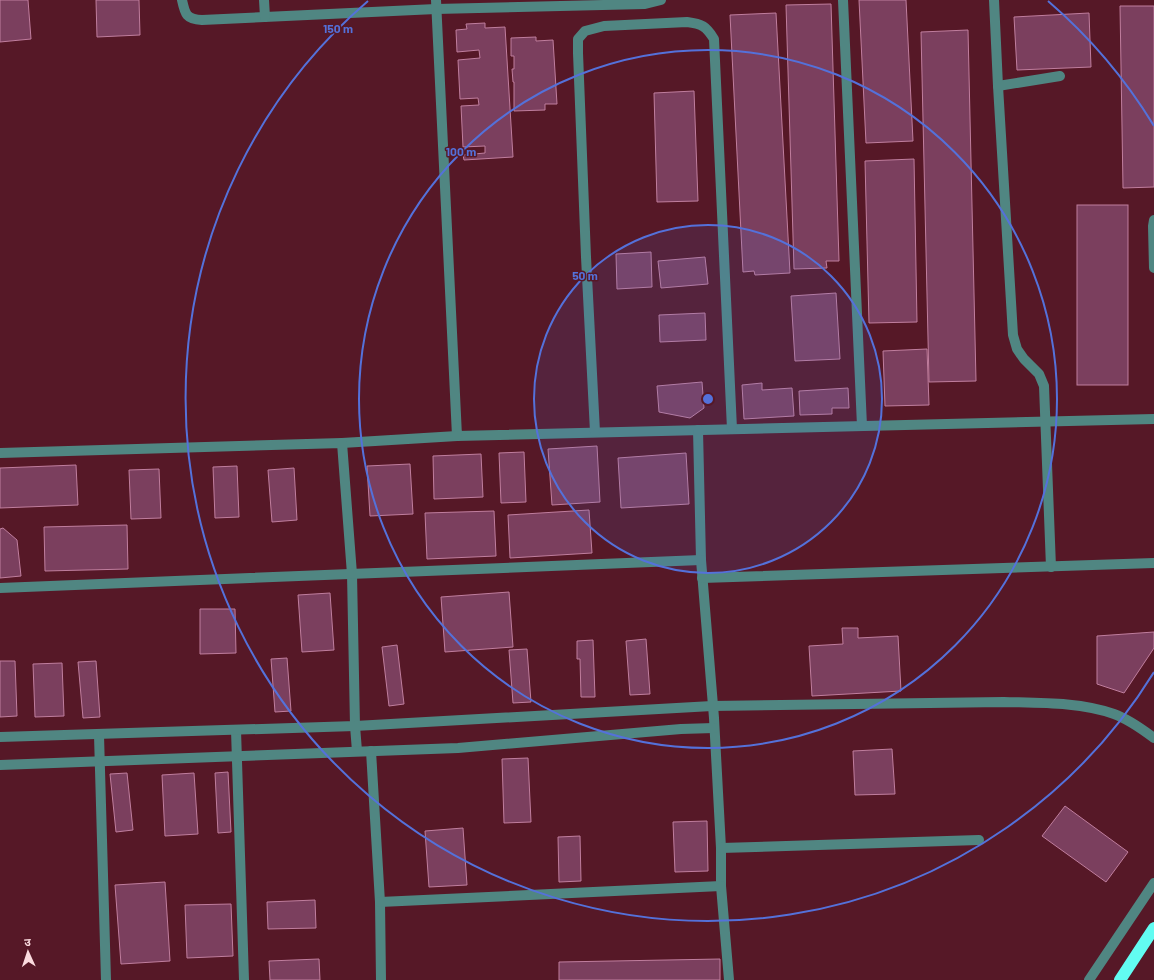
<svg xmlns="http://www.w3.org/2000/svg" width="1154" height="980" font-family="Barlow,'Noto Sans Devanagari',sans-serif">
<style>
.building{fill:#7b3f5e;stroke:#c07e9e}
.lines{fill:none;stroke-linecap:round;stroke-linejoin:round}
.minor{stroke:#508682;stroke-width:10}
.highway{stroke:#62fcf2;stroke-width:12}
.ring{fill:none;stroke:#5471da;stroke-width:2}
.centre{fill:#5471da;stroke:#561827;stroke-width:2}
.ring-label{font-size:12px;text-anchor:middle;font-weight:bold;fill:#5471da;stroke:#561827;stroke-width:3;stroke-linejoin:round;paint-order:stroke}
</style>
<rect width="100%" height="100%" fill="#561827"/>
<!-- building -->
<g class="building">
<polygon points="0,0 28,0 31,39 0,42"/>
<polygon points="96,0 139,0 140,35 97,37"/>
<polygon points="859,0 906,0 913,141 866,143"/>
<polygon points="831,4 839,261 826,261 827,268 794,269 786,5"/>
<polygon points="1120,6 1154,6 1154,187 1123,188"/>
<polygon points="776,13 790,273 755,275 754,271 743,272 730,15"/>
<polygon points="1089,13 1091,67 1017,70 1014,17"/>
<polygon points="485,23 485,28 505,27 513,157 464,160 463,155 485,153 485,146 463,147 461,106 479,105 478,98 460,99 458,60 480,58 479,50 457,52 456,30 467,29 466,24"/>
<polygon points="968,30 976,381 929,382 921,32"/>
<polygon points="536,37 536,41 553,40 557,104 545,104 545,110 514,111 514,82 513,82 512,69 514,69 514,56 511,56 511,38"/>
<polygon points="694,91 698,201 657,202 654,93"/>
<polygon points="914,159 917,322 869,323 865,161"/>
<rect x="1077" y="205" width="51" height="180"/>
<polygon points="651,252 652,287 617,289 616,254"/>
<polygon points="705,257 708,284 661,288 658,261"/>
<polygon points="836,293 840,359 795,361 791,296"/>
<polygon points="705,313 706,340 660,342 659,315"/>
<polygon points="927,349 929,405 885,406 883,351"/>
<polygon points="702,382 704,408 690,418 659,412 657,386"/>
<polygon points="762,383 762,390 792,388 794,416 744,419 742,385"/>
<polygon points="848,388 849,408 832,408 832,414 800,415 799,391"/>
<polygon points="597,446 600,502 552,505 548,449"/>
<polygon points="524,452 526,502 501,503 499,453"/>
<polygon points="686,453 689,504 621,508 618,458"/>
<polygon points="481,454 483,497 434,499 433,456"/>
<polygon points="410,464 413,514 370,516 367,466"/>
<polygon points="76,465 78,505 0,508 0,468"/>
<polygon points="237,466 239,517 215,518 213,467"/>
<polygon points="294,468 297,520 272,522 268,470"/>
<polygon points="159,469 161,518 131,519 129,470"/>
<polygon points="589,510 592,553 510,558 508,515"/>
<polygon points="494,511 496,556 427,559 425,513"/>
<polygon points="127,525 128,569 45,571 44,527"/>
<polygon points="3,528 17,540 21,576 0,578 0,529"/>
<polygon points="509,592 513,647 445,652 441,597"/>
<polygon points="330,593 334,650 302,652 298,595"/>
<polygon points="200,609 235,609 236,653 200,654"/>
<polygon points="842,628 858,628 858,638 898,636 901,691 812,696 809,646 843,644"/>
<polygon points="1154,632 1154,648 1124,693 1097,684 1097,636"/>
<polygon points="646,639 650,694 630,695 626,641"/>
<polygon points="593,640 595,697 581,697 580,659 577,659 577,641"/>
<polygon points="397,645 404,704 389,706 382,647"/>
<polygon points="527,649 531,702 513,703 509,650"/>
<polygon points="287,658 291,711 275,712 271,659"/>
<polygon points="0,661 15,661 17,716 0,717"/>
<polygon points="96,661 100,717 83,718 78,662"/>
<polygon points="62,663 64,716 35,717 33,664"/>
<polygon points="892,749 895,794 855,795 853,751"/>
<polygon points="528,758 531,822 504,823 502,759"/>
<polygon points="228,772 231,832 218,833 215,773"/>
<polygon points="127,773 133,830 116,832 110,774"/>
<polygon points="194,773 198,834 165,836 162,775"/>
<polygon points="1065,806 1128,852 1106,882 1042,836"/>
<polygon points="707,821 708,871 675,872 673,822"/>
<polygon points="463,828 467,885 429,887 425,831"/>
<polygon points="580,836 581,881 559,882 558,837"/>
<polygon points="165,882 170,961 121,964 115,885"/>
<polygon points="315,900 316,928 268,929 267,902"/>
<polygon points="231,904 233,956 187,958 185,905"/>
<polygon points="319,959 320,980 270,980 269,961"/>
<polygon points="720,959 720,980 559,980 559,962"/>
</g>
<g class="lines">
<!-- minor -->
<g class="minor">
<path d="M182 0C185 14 186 19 202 20L436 9 645 4 661 0"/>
<polyline points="264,0 265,17"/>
<polyline points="436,0 457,436 1154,419"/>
<polyline points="843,0 862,426"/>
<polyline points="994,0 998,86"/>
<polyline points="1154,220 1153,226 1154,268"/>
<polyline points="698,430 701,560 714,718 721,848 721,886 729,980"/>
<path d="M595 432 586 257 578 53V39L585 31 604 26 687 22C702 24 706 26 714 39L732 429"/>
<polyline points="342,443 457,436"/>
<polyline points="0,453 342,443 352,574 355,726 357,751"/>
<polyline points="1051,567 1044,386 1039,374 1024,359 1017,349 1013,335 998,86 1060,76"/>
<polyline points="702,578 1154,563"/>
<polyline points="0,588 701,560"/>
<polyline points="236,730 244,980"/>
<polyline points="99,735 106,980"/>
<path d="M0 737 355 726 712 706 1004 702C1039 703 1080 702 1114 714 1128 719 1142 729 1154 738"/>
<polyline points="371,751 380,902 381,980"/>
<polyline points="0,765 458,748 681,729 714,728"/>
<polyline points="721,848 979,840"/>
<polyline points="380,902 721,886"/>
<polyline points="1089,980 1154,883"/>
</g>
<!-- highway -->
<polyline class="highway" points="1120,980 1154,928"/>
</g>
<!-- distance rings -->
<circle cx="708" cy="399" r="174" fill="#5471da" fill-opacity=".12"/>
<g class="ring">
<circle cx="708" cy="399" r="174"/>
<circle cx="708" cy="399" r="349"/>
<path d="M1154 672A523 523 0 1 1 368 1M1048 1A523 523 0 0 1 1154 126"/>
</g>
<circle cx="708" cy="399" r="6" class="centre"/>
<g class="ring-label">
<text x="338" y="33">150 m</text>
<text x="461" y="156">100 m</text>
<text x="585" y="280">50 m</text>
</g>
<!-- north arrow -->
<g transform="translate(28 952) rotate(357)" stroke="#561827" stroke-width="3" paint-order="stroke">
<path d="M0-3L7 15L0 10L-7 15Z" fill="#fbdbdf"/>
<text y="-6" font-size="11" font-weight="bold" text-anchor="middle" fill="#fbdbdf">उ</text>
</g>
</svg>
